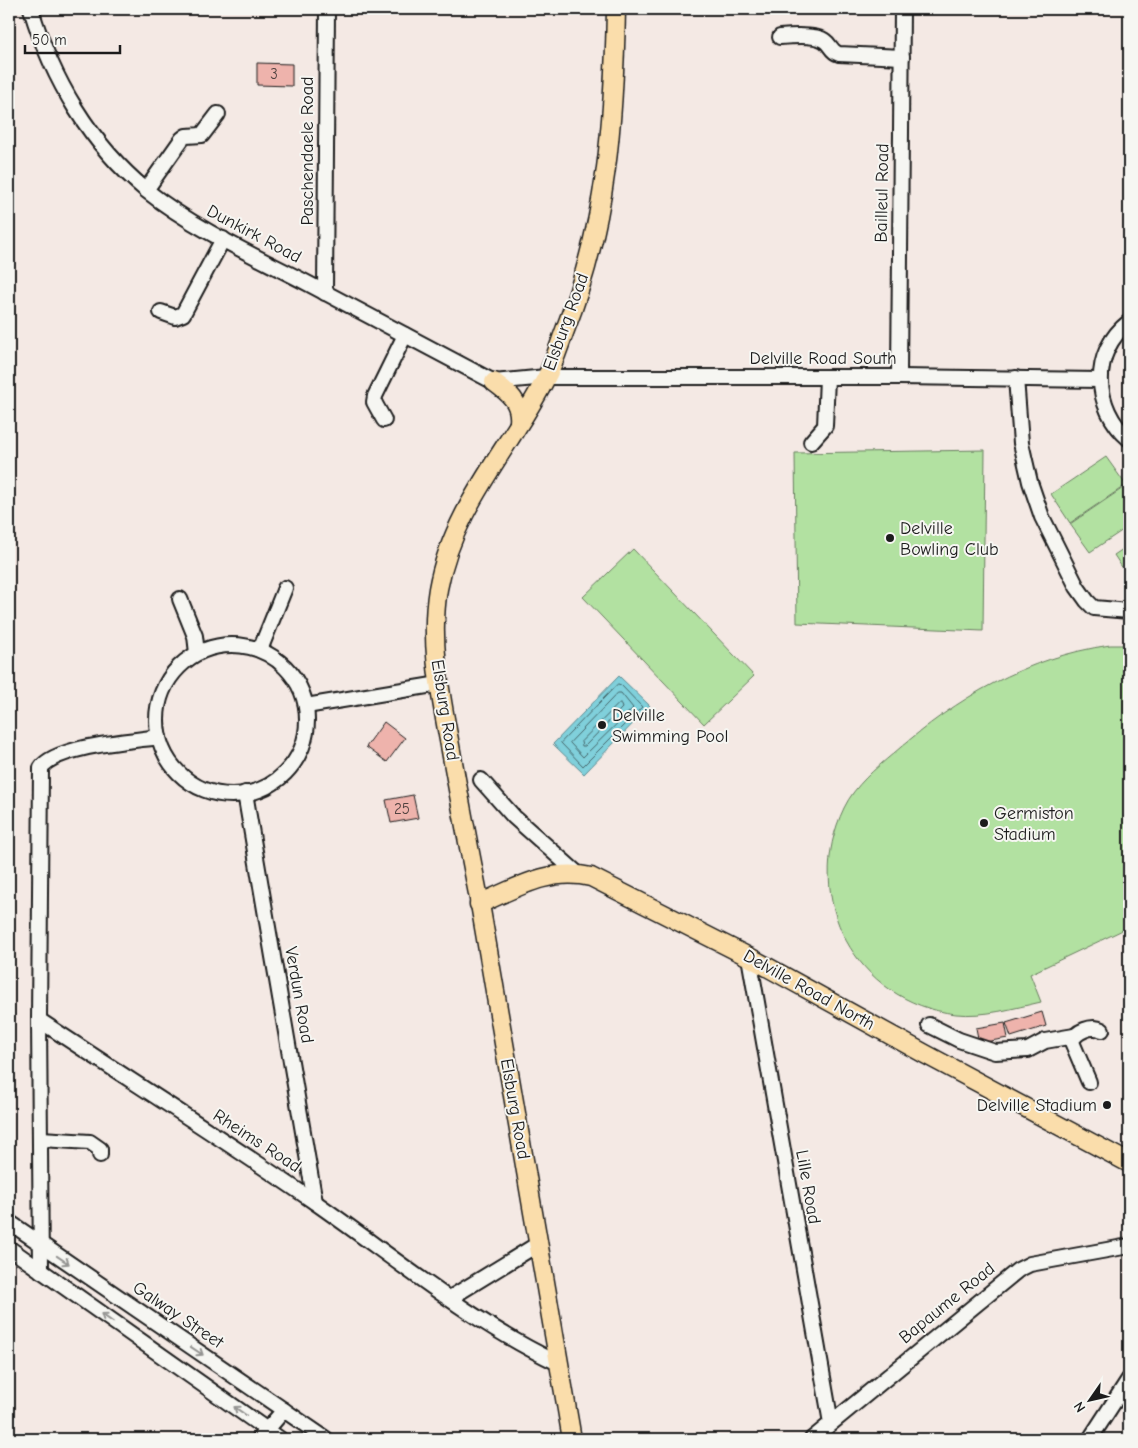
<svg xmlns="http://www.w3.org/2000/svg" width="1138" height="1448" font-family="'Comic Neue',sans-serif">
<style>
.green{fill:#b2e1a1;stroke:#677e5e}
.water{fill:#80d0db;stroke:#58888f}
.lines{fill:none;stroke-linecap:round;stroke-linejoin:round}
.shore{stroke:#446468;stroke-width:1}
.building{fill:#eeb3ac;stroke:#1c1c1c}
.minor-casing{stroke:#1c1c1c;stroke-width:18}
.major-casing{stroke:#1c1c1c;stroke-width:21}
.minor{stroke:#f6f6f2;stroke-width:14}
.major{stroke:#faddab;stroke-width:18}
.oneway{stroke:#949492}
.poi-dot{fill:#1c1c1c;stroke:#f6f6f2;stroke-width:2}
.labels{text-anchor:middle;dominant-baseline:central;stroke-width:4;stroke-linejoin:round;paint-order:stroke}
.number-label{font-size:15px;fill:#504240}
.street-label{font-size:18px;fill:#1c1c1c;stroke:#f6f6f2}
.poi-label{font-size:18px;fill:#1c1c1c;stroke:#f6f6f2;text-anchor:start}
</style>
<rect width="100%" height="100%" fill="#f4e9e4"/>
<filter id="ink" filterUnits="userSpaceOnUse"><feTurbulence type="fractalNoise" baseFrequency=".02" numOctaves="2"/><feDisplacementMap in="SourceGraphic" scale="10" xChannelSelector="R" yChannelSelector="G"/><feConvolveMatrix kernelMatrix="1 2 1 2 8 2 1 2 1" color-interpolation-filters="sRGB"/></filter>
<g filter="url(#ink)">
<!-- green -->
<g class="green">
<polygon points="985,450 983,631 797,623 795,453"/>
<polygon points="1106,457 1126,485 1070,523 1051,494"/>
<polygon points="1126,486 1129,491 1129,526 1090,552 1070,524"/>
<polygon points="1129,545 1129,578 1114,555"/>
<polygon points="633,549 754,676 704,724 583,597"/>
<path d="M1110 645H1129V927L1030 974 1041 1002C1014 1008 984 1017 956 1014 855 1002 801 898 844 808 855 785 875 769 894 753 958 697 1025 658 1110 645Z"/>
</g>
<!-- water -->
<polygon class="water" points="619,676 650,706 584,774 553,744"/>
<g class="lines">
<!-- shore -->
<g class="shore">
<polygon points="618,684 621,685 642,707 583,766 561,743"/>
<polygon points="618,693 621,693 633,708 583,757 570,743"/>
<polygon points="620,703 622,708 585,746 582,746 581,742"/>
</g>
</g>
<!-- building -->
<g class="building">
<polygon points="257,63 292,64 292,86 257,85"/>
<polygon points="384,722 405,738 387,762 366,747"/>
<polygon points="413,795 418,818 391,823 386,800"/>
<polygon points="1042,1012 1046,1026 1011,1037 1006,1023"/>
<polygon points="1005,1023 1008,1038 979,1043 976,1028"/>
</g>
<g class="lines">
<defs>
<g id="minor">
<path d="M31 9C52 79 90 144 147 191 195 229 253 255 307 283 370 316 432 349 494 382L546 377H899L1100 380"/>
<path d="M780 37C791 36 816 34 825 41 831 45 831 52 839 54L902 57"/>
<polyline points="146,190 182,139 186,136 202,135 218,114"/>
<polyline points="325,293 327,9"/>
<polyline points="161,312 175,317 183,314 223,239"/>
<path d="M1129 322C1090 352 1093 408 1129 439"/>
<polyline points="899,377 902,9"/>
<polyline points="1016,378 1021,443 1030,482 1042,517 1077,587 1087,601 1094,608 1129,611"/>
<polyline points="384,420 374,402 375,396 405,335"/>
<polyline points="811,442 825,426 827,377"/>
<polyline points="180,599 195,636 197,653"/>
<circle cx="232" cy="720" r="75"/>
<polyline points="260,650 285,588"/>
<polyline points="306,706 439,684"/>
<polyline points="481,780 514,817 578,874"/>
<polyline points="245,793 315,1202"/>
<polyline points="749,957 831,1423"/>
<path d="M39 1020C131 1081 225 1140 316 1203 395 1258 471 1322 558 1363"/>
<polyline points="929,1025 959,1040 995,1052 1028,1050 1045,1041 1074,1036"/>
<path d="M1089 1082 1072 1042C1075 1031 1092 1025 1102 1030"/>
<polyline points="41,1139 90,1142 100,1149 100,1155"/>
<polyline points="9,1222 326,1439"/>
<polyline points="9,1248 280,1439"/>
<path d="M41 1271 39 1020 41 768C55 746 132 741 159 737"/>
<polyline points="450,1298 538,1244"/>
<polyline points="259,1439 284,1410"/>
<polyline points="812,1439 1018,1270 1030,1264 1129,1246"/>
<polyline points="1090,1439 1129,1379"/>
</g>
<g id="major">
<path d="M494 382C509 393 521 402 519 422"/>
<path d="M479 904C516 888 550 867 591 877L749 957 925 1054 1129 1163"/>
<path d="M572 1439C540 1261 512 1082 480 904 470 853 460 802 451 751 441 697 429 643 438 589 452 509 510 448 546 378 554 363 559 346 565 330 607 223 614 122 616 9"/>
</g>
</defs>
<!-- minor casing -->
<use href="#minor" class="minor-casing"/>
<!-- major casing -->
<use href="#major" class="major-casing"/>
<!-- minor -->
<use href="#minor" class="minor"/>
<!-- major -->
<use href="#major" class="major"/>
</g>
<!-- one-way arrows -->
<defs><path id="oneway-shaft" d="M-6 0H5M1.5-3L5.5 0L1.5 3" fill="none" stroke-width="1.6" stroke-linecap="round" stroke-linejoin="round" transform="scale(1.25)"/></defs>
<g class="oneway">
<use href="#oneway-shaft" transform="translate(63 1260) rotate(34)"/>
<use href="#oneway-shaft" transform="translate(107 1318) rotate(-145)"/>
<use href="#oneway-shaft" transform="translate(197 1351) rotate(34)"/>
<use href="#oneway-shaft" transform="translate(240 1411) rotate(-145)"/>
</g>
</g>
<!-- markers -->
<g class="poi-dot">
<circle cx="890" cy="538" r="5"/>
<circle cx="602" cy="725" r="5"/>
<circle cx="984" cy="823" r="5"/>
<circle cx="1107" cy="1105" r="5"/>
</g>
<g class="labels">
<!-- number labels -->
<g class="number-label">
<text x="274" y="74">3</text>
<text x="402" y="809">25</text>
</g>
<!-- street labels -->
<g class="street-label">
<text transform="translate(307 151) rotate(-90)">Paschendaele Road</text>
<text transform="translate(882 193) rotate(-89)">Bailleul Road</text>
<text transform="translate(254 234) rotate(28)">Dunkirk Road</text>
<text transform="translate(566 322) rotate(-70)">Elsburg Road</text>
<text x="823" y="358">Delville Road South</text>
<text transform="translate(445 710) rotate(81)">Elsburg Road</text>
<text transform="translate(809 990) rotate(29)">Delville Road North</text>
<text transform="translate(299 995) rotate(80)">Verdun Road</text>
<text transform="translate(515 1109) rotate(80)">Elsburg Road</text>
<text transform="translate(257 1141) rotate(33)">Rheims Road</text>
<text transform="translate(808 1187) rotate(80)">Lille Road</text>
<text transform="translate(947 1303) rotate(-39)">Bapaume Road</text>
<text transform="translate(178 1315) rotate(34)">Galway Street</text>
</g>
<!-- poi labels -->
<g class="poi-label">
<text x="900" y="528">Delville<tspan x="900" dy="21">Bowling Club</tspan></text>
<text x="612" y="715">Delville<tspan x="612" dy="21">Swimming Pool</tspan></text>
<text x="994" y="813">Germiston<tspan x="994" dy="21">Stadium</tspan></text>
<text x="1097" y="1105" text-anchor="end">Delville Stadium</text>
</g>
</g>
<!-- margin -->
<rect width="1138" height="1448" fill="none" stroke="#f6f6f2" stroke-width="30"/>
<rect x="15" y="15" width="1108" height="1418" fill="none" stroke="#1c1c1c" stroke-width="2" filter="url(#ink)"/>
<!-- north arrow -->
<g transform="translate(1090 1400) rotate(236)" stroke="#f6f6f2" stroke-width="4" paint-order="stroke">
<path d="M0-4L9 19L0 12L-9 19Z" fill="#1c1c1c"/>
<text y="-8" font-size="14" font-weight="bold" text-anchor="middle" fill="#1c1c1c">N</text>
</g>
<!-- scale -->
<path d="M25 45v8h95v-8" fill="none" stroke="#1c1c1c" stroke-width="2.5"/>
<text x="32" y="45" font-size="15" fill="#1c1c1c" stroke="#f6f6f2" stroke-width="4" paint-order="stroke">50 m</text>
</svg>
